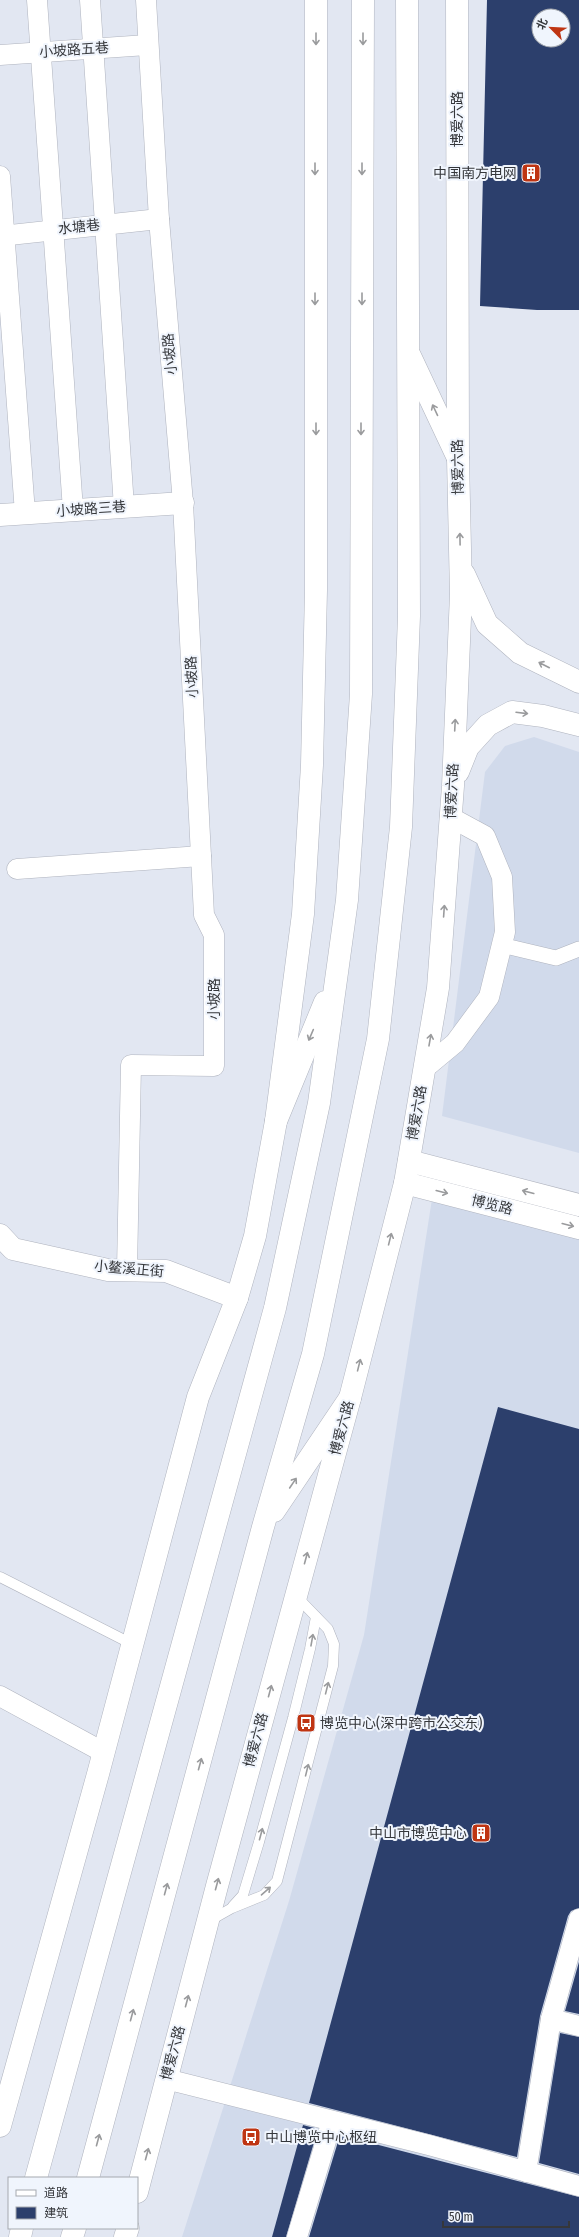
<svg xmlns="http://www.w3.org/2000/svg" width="579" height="2237" font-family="'Fira Sans Condensed','Noto Sans SC',sans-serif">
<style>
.built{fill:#d1daeb}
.building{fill:#2c3f6c;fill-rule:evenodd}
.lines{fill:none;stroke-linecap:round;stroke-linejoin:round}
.service-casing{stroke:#afb3be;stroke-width:11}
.pedestrian-casing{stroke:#afb3be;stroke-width:16}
.minor-casing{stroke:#afb3be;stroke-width:21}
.tertiary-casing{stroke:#afb3be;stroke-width:23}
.trunk-casing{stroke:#afb3be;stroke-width:23}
.service{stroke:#fff;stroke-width:10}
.pedestrian{stroke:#fff;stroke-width:15}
.minor{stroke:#fff;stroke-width:20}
.tertiary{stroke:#fff;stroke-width:22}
.trunk{stroke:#fff;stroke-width:22}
.oneway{stroke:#9a9b9d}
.labels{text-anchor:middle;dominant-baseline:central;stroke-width:4;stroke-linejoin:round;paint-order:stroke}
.street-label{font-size:14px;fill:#35373b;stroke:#f0f5fd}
.poi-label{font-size:14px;fill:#35373b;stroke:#f0f5fd;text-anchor:end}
</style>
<rect width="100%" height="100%" fill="#e2e7f2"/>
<!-- built -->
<g class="built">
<polygon points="534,737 579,752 579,1153 442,1116 485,772 505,746"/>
<polygon points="432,1199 579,1237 579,2237 182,2237 289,1901 364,1635"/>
</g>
<!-- building -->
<g class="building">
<path d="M487 0H579V310H537L480 306ZM539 16H563V40H539Z"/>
<polygon points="498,1407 579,1429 579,1908 571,1911 568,1916 540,2016 517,2157 309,2103"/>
<polygon points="579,1962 579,2014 565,2011"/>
<polygon points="560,2033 579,2037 579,2174 539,2163"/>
<polygon points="303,2125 318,2129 286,2237 272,2237"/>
<polygon points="340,2135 579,2197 579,2237 309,2237"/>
</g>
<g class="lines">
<defs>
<g id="service">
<polyline points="0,1577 132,1644"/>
<polyline points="233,1906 243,1895 259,1842 293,1718 310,1649 316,1617"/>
<polyline points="209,1921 232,1908 264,1895 277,1881 333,1666 334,1644 328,1629 296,1596"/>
</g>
<polyline id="pedestrian" points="501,945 556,958 579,949"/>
<g id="minor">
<polyline points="37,0 73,510"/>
<polyline points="90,0 124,507"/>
<polyline points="0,55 147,45"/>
<polyline points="0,176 25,513"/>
<polyline points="0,236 159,219"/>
<polyline points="17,869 201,856"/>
<polyline points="425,1068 455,1043 489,997 505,932 502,877 485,836 450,817"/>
<polyline points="127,1270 131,1065 214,1066 214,935 204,915 183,503 159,219 146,0"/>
<polyline points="0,1696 103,1752"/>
<polyline points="551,2019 579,2026"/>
<polyline points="166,2079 429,2145 579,2186"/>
<polyline points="526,2172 551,2019 579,1919"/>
<polyline points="297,2237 332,2121"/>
</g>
<g id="tertiary">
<polyline points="0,515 183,503"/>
<polyline points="464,574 487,624 520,653 579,682"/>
<polyline points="458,772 468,747 488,725 512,712 543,716 579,725"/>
<polyline points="409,1161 579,1205"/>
<polyline points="405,1183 579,1228"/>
<polyline points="0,1235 13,1249 108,1270 166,1271 237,1298"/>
<polyline points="0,2126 98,1774 198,1397 237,1298 255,1236 276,1121 303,914 312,765 316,590 316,0"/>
<polyline points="137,2192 217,1886 350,1398 405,1183 438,988 453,786 461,594 458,458 457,0"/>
<polyline points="125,2237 128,2228"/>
</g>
<g id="trunk">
<polyline points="410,356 458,458"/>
<polyline points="276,1121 325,1002"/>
<polyline points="274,1511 350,1398"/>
<polyline points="36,2178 275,1308 319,1103 347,900 361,694 363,0"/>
<polyline points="88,2178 263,1527 313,1354 378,1039 401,827 409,616 407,0"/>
<polyline points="20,2237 22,2228"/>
<polyline points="72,2237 75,2228"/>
</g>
</defs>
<!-- service casing -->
<use href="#service" class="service-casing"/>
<!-- pedestrian casing -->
<use href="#pedestrian" class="pedestrian-casing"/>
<!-- minor casing -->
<use href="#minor" class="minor-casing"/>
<!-- tertiary casing -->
<use href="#tertiary" class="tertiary-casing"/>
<!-- trunk casing -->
<use href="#trunk" class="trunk-casing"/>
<!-- service -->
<use href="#service" class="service"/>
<!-- pedestrian -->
<use href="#pedestrian" class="pedestrian"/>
<!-- minor -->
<use href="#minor" class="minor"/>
<!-- tertiary -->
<use href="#tertiary" class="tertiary"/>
<!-- trunk -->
<use href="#trunk" class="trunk"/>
</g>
<!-- one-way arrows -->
<defs><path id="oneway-shaft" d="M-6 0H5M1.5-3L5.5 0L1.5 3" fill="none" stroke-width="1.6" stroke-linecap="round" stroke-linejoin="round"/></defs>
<g class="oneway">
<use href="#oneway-shaft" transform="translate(316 39) rotate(90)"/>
<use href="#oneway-shaft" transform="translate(363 39) rotate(90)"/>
<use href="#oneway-shaft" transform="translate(315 169) rotate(90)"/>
<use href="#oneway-shaft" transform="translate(362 169) rotate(90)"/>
<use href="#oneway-shaft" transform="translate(315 299) rotate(90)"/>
<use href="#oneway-shaft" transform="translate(362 299) rotate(90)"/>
<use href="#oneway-shaft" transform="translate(435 410) rotate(-115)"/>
<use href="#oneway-shaft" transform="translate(316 429) rotate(90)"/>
<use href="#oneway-shaft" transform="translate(361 429) rotate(90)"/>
<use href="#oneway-shaft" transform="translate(460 539) rotate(-91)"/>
<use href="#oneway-shaft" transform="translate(544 665) rotate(-153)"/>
<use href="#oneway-shaft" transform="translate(522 713) rotate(7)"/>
<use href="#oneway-shaft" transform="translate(455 725) rotate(-87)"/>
<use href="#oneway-shaft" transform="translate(444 911) rotate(-86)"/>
<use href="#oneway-shaft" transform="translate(311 1035) rotate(113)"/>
<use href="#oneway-shaft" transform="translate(430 1040) rotate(-80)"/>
<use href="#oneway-shaft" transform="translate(442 1192) rotate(14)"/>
<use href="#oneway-shaft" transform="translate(528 1192) rotate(-165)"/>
<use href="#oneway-shaft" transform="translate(568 1225) rotate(14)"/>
<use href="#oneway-shaft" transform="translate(390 1239) rotate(-76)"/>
<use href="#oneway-shaft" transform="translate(359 1365) rotate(-76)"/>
<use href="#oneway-shaft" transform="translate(293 1483) rotate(-56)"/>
<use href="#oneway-shaft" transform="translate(306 1558) rotate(-75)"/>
<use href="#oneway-shaft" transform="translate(312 1640) rotate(-80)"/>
<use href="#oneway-shaft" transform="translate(327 1688) rotate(-76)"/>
<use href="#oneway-shaft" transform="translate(270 1691) rotate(-75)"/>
<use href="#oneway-shaft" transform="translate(200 1764) rotate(-75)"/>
<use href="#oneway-shaft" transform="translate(307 1770) rotate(-76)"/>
<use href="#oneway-shaft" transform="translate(261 1834) rotate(-75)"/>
<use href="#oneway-shaft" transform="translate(217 1884) rotate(-75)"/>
<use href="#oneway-shaft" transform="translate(166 1889) rotate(-75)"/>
<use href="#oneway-shaft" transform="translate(266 1891) rotate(-41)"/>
<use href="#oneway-shaft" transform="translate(187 2001) rotate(-75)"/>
<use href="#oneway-shaft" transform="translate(132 2015) rotate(-75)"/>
<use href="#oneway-shaft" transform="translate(98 2140) rotate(-75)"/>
<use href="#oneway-shaft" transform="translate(147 2154) rotate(-75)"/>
</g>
<!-- icons -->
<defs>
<symbol id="building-square" viewBox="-11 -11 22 22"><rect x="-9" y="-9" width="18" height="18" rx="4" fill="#bf3513" stroke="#f0f5fd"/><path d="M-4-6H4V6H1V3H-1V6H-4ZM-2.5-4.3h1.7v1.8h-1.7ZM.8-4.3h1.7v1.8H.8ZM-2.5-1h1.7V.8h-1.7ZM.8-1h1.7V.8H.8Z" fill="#fff"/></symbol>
<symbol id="bus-square" viewBox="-11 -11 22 22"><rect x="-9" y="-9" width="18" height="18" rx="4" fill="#bf3513" stroke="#f0f5fd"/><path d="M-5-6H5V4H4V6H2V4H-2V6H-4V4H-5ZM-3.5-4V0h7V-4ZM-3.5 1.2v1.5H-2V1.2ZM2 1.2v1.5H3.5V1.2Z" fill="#fff"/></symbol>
</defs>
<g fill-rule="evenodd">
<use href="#building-square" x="520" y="162" width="22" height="22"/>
<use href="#bus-square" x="295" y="1712" width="22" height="22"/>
<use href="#building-square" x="470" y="1822" width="22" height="22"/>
<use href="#bus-square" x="240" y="2126" width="22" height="22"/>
</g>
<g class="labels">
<!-- street labels -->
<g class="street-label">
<text transform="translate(74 50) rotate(-4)">小坡路五巷</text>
<text transform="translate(457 119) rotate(-90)">博爱六路</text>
<text transform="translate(79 227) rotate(-6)">水塘巷</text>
<text transform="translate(170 354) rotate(-95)">小坡路</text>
<text transform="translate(458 467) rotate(-91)">博爱六路</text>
<text transform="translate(91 509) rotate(-4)">小坡路三巷</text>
<text transform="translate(192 677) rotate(-93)">小坡路</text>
<text transform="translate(452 791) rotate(-87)">博爱六路</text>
<text transform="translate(214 999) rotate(-90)">小坡路</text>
<text transform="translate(417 1113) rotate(-80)">博爱六路</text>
<text transform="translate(492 1205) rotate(14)">博览路</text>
<text transform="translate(129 1269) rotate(5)">小鳌溪正街</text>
<text transform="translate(342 1428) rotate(-75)">博爱六路</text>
<text transform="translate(256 1740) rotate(-75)">博爱六路</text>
<text transform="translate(173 2053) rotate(-75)">博爱六路</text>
</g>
<!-- poi labels -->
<g class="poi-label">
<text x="517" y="173">中国南方电网</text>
<text x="320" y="1723" text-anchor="start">博览中心(深中跨市公交东)</text>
<text x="467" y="1833">中山市博览中心</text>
<text x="265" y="2137" text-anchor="start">中山博览中心枢纽</text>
</g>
</g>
<!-- legend -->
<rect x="8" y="2177" width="130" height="52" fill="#f0f5fd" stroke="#a5a9af"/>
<rect x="16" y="2190" width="20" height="6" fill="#ffffff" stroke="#a5a9af"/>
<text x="44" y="2197" font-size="12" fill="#35373b">道路</text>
<rect x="16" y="2207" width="20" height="12" fill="#2c3f6c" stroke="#a5a9af"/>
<text x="44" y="2217" font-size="12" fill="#35373b">建筑</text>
<!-- north arrow -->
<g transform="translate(551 28) rotate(294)"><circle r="19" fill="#f0f5fd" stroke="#a5a9af"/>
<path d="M0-3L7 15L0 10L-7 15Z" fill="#bf3513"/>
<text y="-6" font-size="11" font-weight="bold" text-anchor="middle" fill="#35373b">北</text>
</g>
<!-- scale -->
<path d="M443 2221v6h126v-6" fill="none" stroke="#35373b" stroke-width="2"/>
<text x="449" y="2221" font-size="12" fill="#35373b" stroke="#f0f5fd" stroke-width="3" paint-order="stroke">50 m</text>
</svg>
